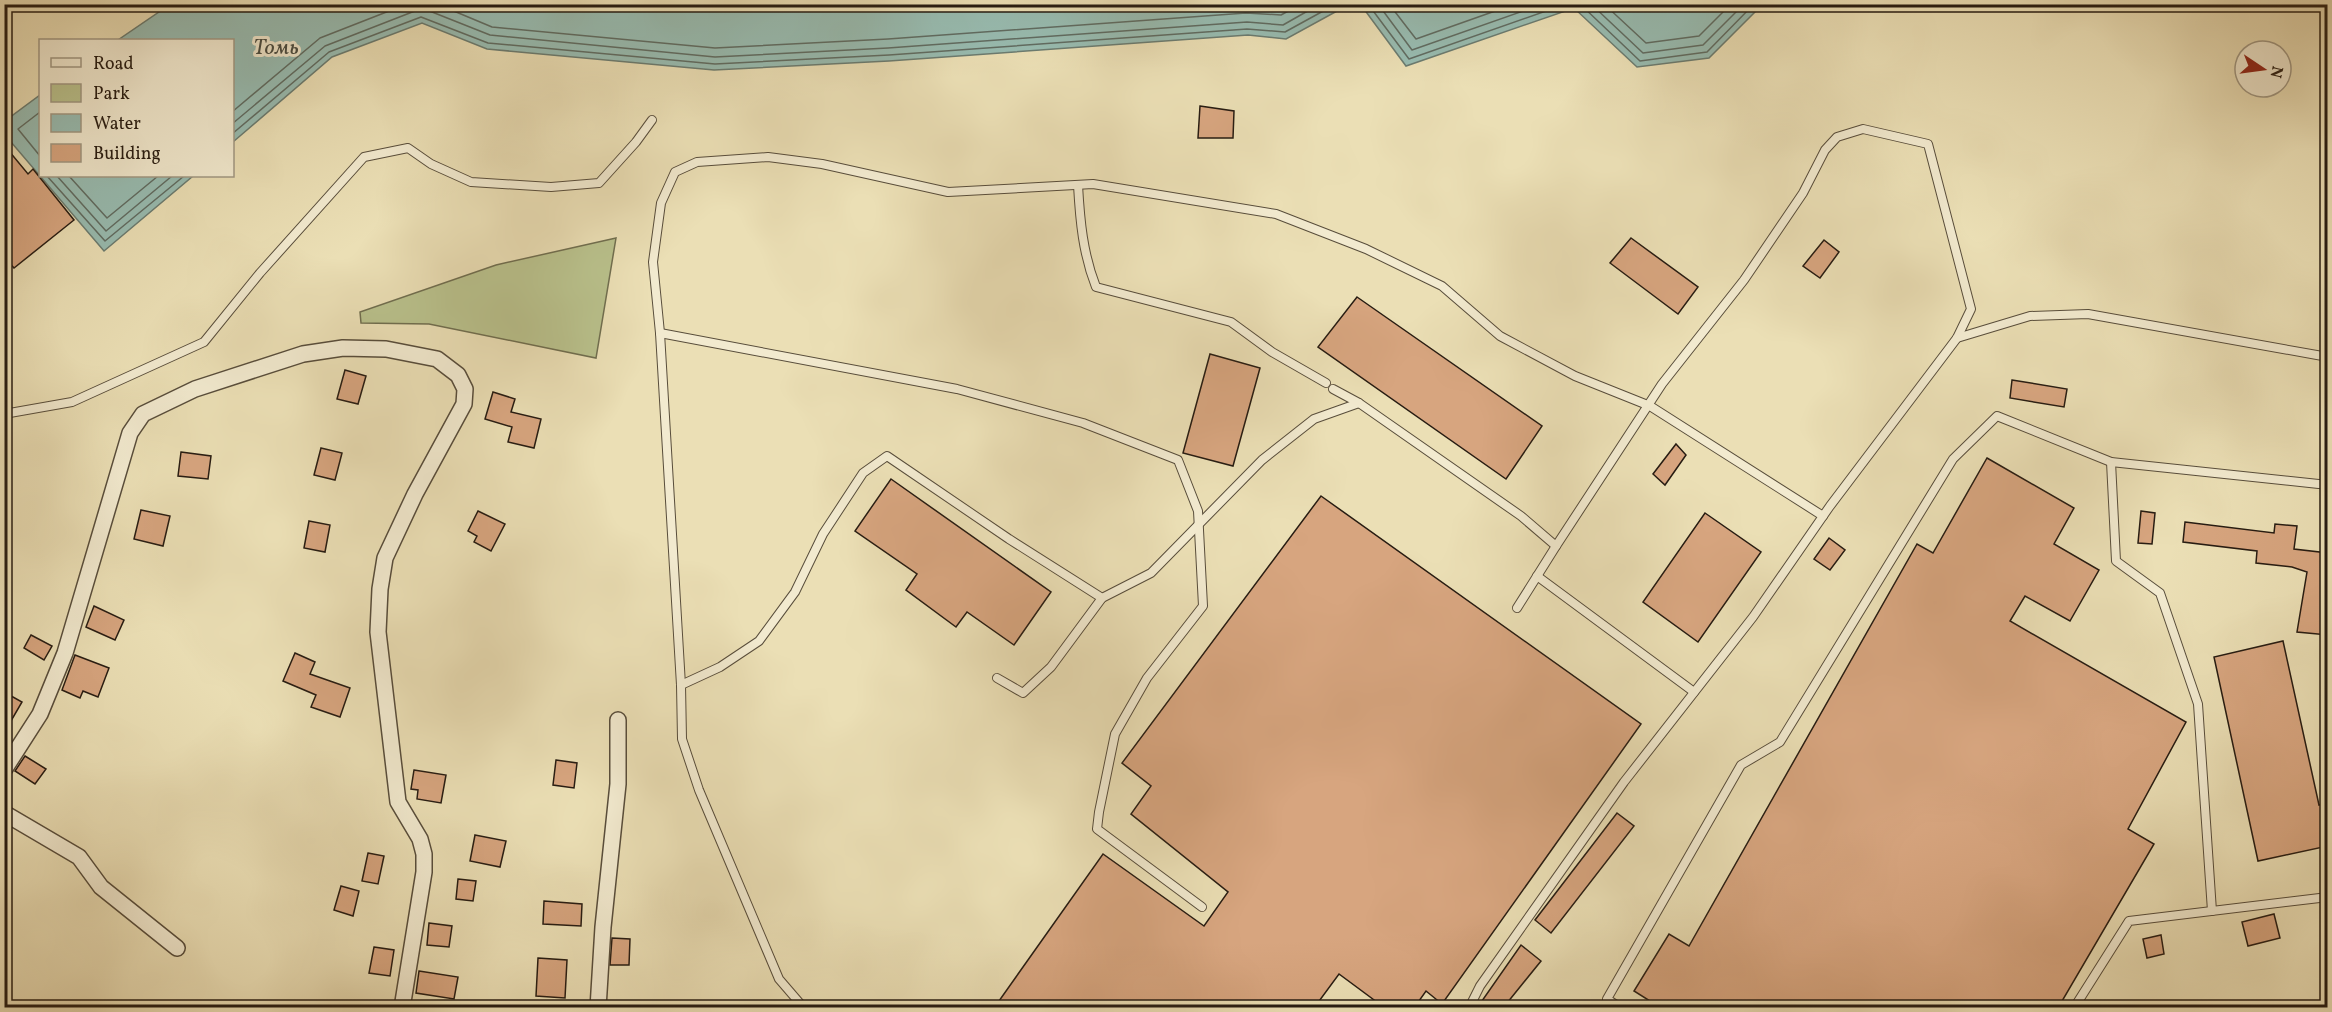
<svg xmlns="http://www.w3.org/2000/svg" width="2332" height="1012" font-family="Vollkorn,serif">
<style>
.green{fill:#b9c18c;stroke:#706e4f;stroke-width:1.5}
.water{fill:#98bcb1;stroke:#6b7c71;stroke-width:1.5}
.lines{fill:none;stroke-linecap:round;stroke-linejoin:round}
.shore{stroke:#606c62;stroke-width:1.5}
.building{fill:#d7a57f;stroke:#271c12;stroke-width:1.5}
.lane-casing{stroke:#584d3b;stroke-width:10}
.street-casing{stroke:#584d3b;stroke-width:18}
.lane{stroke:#f2eacf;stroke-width:8}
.street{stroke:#f2eacf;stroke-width:15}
.labels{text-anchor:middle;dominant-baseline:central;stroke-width:6;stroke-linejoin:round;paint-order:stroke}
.water-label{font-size:22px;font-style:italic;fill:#494c42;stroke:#f2eacf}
</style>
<rect width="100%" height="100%" fill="#ebdfb5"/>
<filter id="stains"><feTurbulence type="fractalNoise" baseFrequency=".00333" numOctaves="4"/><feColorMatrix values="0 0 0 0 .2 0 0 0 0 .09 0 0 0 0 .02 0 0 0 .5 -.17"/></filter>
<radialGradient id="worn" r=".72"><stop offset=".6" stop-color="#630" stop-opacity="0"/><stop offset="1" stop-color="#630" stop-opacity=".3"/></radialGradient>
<!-- green -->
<polygon class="green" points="616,238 596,358 429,324 361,323 360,312 496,265"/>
<!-- water -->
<g class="water">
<polygon points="169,5 169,4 1348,5 1286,39 1248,35 889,61 714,70 487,49 422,23 332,57 233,142 232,40 118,40"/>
<polygon points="1361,5 1770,5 1761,6 1709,58 1637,67 1574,8 1406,66"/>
<polygon points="40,95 40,176 193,176 104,251 5,135 5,121"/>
</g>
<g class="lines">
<!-- shore -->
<g class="shore">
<polyline points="437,4 492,27 715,48 888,39 1246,13 1281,15 1301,4"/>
<polyline points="1368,4 1409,59 1566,4"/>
<polyline points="1378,4 1412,50 1543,4"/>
<polyline points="1389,4 1416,39 1515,4"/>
<polyline points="1580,4 1640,61 1707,52 1754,4"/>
<polyline points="1591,4 1643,53 1703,45 1744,4"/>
<polyline points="1604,4 1646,43 1699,36 1731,4"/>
<polyline points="40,112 18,129 40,156"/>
<polyline points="232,112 320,38 407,4"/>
<polyline points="232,124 325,46 420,9 427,10 490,35 715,57 888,48 1247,22 1283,25 1320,4"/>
<polyline points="232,134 329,52 421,17 488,43 715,64 889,55 1247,29 1285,32 1336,4"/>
<polyline points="47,176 105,241 184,176"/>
<polyline points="57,176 106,231 172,176"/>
<polyline points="69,176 107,218 158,176"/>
</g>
</g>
<!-- building -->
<g class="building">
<polygon points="1200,106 1234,111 1233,138 1198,138"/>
<polygon points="4,145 28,174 33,169 74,220 14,268 4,257"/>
<polygon points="1631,238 1698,287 1678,314 1610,263"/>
<polygon points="1824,240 1839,252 1820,278 1803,266"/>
<polygon points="1357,297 1542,426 1506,479 1318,347"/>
<polygon points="1210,354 1260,368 1233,466 1183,453"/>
<polygon points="345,370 366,376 358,404 337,399"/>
<polygon points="2012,380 2067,389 2064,407 2010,398"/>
<polygon points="493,392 515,399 511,412 541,419 534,448 508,442 512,427 485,419"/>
<polygon points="1676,444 1686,455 1665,485 1653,474"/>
<polygon points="321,448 342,453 335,480 314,475"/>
<polygon points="181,452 211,456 208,479 178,476"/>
<polygon points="1987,458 2074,508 2054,544 2099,570 2070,621 2025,596 2010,621 2186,722 2128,829 2154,844 2058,1008 1661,1008 1634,991 1669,934 1689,946 1917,544 1933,553"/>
<polygon points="891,479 1051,592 1014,645 967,612 956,627 906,590 917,574 855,531"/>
<polygon points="1321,496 1641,724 1442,1004 1426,991 1414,1008 1385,1008 1339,974 1314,1008 994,1008 1103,854 1204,926 1228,892 1131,814 1151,786 1122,763"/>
<polygon points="141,510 170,516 163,546 134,539"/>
<polygon points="478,511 505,524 491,551 474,542 477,536 468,531"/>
<polygon points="2141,511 2155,513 2152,544 2138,543"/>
<polygon points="1705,513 1761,552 1698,642 1643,602"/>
<polygon points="309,521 330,525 325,552 304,548"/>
<polygon points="2185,522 2274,533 2275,524 2297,526 2294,549 2328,553 2328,635 2297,632 2307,572 2292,567 2256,563 2257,551 2183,542"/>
<polygon points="1829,538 1845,550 1830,570 1814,559"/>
<polygon points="94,606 124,620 115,640 86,627"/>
<polygon points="31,635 52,646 44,660 24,648"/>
<polygon points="2283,641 2319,805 2328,803 2328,846 2258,861 2214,657"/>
<polygon points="295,653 315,662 310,674 350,688 340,717 311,707 316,695 283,681"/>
<polygon points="75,655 109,668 98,697 83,691 80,698 62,690"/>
<polygon points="4,692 22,702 4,733"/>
<polygon points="25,756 46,769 35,784 15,771"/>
<polygon points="556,760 577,763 574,788 553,785"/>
<polygon points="414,770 446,775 441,803 417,799 418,790 411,789"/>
<polygon points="1617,813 1634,826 1551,933 1535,920"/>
<polygon points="475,835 506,841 500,867 470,861"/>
<polygon points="368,853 384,856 378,884 362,881"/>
<polygon points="458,879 476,881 473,901 456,899"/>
<polygon points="341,886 359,891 353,916 334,910"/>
<polygon points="544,901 582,904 581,926 543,924"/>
<polygon points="2274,914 2280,938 2248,946 2242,922"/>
<polygon points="429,923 452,926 449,947 427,945"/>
<polygon points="2161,935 2164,954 2147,958 2143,939"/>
<polygon points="612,938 630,939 629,965 610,965"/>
<polygon points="1521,945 1541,961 1503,1008 1477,1008"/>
<polygon points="374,947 394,950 390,976 369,973"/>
<polygon points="538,958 567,960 565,998 536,996"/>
<polygon points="419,971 458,977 454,999 416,993"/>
</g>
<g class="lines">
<defs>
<g id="lane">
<path d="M1078 185C1080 221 1083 254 1096 287L1231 322 1272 352 1326 383"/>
<polyline points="660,333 957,389 1083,423 1178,460 1198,511 1203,606 1147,678 1115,734 1099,812 1097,829 1202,907"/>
<polyline points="1957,338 2030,316 2088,314 2328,357"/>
<polyline points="1333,389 1359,403 1521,516 1556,546"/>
<polyline points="4,414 72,402 204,342 260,273 364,157 408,148 431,164 471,182 551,187 599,183 636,142 652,120"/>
<polyline points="2111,462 2116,561 2160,593 2198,704 2212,911"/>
<polyline points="1537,576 1694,692"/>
<polyline points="997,678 1023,693 1051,667 1102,598 1151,573 1262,460 1314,419 1359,403"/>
<polyline points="681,685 720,667 759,641 795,592 823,534 863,473 887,456 1009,539 1102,598"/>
<polyline points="1332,1007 1332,1008"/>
<polyline points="804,1008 779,979 699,790 682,739 681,685 660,333 653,262 661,203 675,172 697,162 768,157 822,164 948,192 1093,184 1276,214 1366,249 1442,286 1500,336 1575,376 1650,406 1823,516"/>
<polyline points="1469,1008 1480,986 1624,782 1753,617 1830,506 1957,338 1971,309 1928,144 1863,129 1837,137 1825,150 1803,193 1744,280 1662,384 1556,546 1517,608"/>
<polyline points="1621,1008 1607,999 1741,765 1780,742 1953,459 1997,416 2111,462 2328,485"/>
<polyline points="2074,1008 2129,921 2328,897"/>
</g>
<g id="street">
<polyline points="4,770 40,714 65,653 130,433 143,414 195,389 303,354 343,348 386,349 437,359 458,375 465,389 464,404 415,494 385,558 380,589 378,632 398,802 420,839 424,854 424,872 402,1008"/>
<polyline points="4,813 79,857 101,887 177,948"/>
<polyline points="598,1008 603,927 618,784 618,720"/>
</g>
</defs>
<!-- lane casing -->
<use href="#lane" class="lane-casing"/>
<!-- street casing -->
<use href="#street" class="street-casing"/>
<!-- lane -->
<use href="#lane" class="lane"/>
<!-- street -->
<use href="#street" class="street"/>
</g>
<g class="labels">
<!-- water labels -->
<g class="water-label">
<text x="276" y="48">Томь</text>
</g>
</g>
<!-- margin -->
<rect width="2332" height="1012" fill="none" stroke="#ebdfb5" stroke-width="24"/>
<rect x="6" y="6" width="2320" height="1000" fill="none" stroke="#271c12" stroke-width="3"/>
<rect x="12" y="12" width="2308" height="988" fill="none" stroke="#271c12" stroke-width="1.5"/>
<!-- legend -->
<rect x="39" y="39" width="195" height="138" fill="#f2eacf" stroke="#a19883" stroke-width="1.5"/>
<rect x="51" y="58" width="30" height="9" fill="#f2eacf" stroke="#a19883" stroke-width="1.5"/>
<text x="93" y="69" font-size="18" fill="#271c12">Road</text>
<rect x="51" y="84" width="30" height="18" fill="#b9c18c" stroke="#a19883" stroke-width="1.5"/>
<text x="93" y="99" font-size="18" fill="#271c12">Park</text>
<rect x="51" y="114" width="30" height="18" fill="#98bcb1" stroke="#a19883" stroke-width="1.5"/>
<text x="93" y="129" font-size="18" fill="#271c12">Water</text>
<rect x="51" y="144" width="30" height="18" fill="#d7a57f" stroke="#a19883" stroke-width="1.5"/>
<text x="93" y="159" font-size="18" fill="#271c12">Building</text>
<!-- north arrow -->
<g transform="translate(2263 69) rotate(103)"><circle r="28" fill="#f2eacf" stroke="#a19883" stroke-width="1.5"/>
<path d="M0-4.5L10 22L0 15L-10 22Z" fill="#8f2418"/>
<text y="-9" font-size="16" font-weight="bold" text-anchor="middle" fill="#271c12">N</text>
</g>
<rect width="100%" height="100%" filter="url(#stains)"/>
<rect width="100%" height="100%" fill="url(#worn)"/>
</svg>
